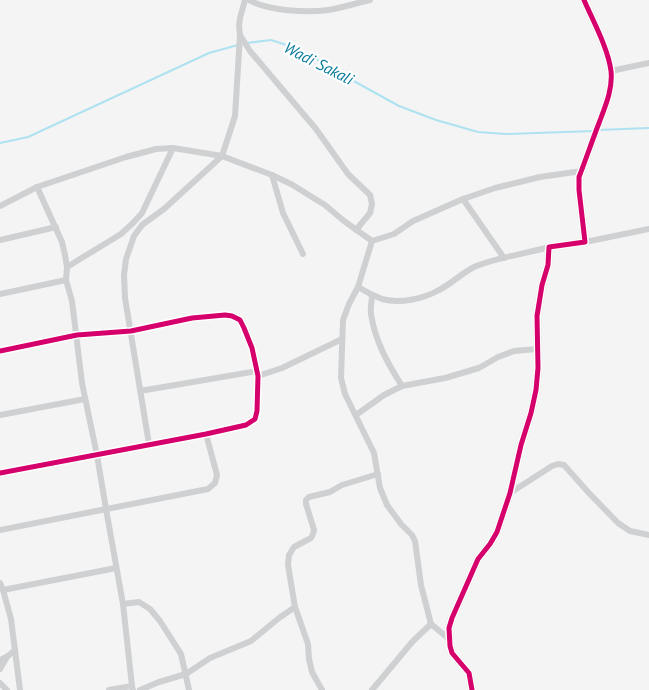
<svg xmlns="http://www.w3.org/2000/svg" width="649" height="690" font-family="'PT Sans',sans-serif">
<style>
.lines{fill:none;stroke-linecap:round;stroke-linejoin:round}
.stream{stroke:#aee2f0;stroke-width:2}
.minor{stroke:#ced0d2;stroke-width:6}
.tertiary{stroke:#ced0d2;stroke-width:8}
.cycleway-casing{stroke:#fff;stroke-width:8}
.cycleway{stroke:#d6006c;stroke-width:5}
.labels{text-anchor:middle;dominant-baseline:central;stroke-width:4.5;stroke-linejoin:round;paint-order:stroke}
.water-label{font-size:16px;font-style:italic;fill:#0c7c9b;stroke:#fff}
</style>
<rect width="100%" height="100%" fill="#f4f4f4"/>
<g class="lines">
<!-- stream -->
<g class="stream">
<polyline points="247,43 271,40 299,49 350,79 399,106 436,120 478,132 506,134 594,131"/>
<polyline points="598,130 649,128"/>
<polyline points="0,143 28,137 209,53 238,45"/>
</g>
<!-- minor -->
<g class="minor">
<polyline points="245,0 240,18 239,26 240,35 250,51 316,129 348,174 370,195 372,204 370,213 356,230"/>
<path d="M249 0C268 11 307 13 328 10 342 8 356 3 370 0"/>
<polyline points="611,71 649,63"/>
<polyline points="272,175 283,213 303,254"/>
<polyline points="37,187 62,242 65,255 67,267 66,280 72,301 82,383 97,455 106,509 123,604 132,686 133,690"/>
<polyline points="463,199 504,258"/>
<polyline points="0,206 37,187 126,157 156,149 173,148 222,156 272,175 291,184 325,205 344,221 372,241"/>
<polyline points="0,240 56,227"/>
<polyline points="372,241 358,287 349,304 343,320 341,378 345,394 374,453 380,488 387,505 401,524 412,535 415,541 421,585 431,624"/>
<polyline points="372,241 394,234 413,221 463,199 495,188 540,177 582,171"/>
<polyline points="585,242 649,229"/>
<polyline points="67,267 121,234 133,223 142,213 173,148"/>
<path d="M358 287C366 292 374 296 382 299 400 304 423 299 439 290 451 284 462 273 474 267 498 257 525 254 549 247"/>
<polyline points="0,294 66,280"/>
<path d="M372 295C372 301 370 308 371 314 375 341 388 364 402 386"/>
<polyline points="0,351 77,335 131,331 192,318 225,315 232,316 240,320 244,328 252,348 258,376 257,411 255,419 246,425 206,434 0,473"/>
<polyline points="258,376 282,368 342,339"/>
<polyline points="140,391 257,371"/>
<polyline points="0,415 85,399"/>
<polyline points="356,415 384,395 402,386 445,378 479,368 498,357 514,351 537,349"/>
<polyline points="149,444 125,298 124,275 126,259 134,236 142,225 164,209 222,156 235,116 240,35"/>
<polyline points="510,493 552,466 558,464 564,465 588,492 618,523 630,531 649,535"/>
<polyline points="0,530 208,489 215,483 217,475 206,434"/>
<polyline points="0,583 3,590 11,619 20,690"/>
<polyline points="3,590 116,568"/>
<polyline points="123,604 139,602 150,609 160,621 181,654 189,690"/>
<polyline points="0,660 8,656 15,650"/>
<polyline points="0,669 7,657"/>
<polyline points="0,683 7,690"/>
<polyline points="109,690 132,686"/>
<polyline points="140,690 159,682 186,674 210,658 251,641 279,618 295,607"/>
<polyline points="322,690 312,672 309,659 308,644 295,607 288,565 289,555 294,547 311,538 313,534 314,530 306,504 306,500 309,497 330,492 342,485 378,474"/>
<polyline points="372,690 413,641 431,624 449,639"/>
</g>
<!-- tertiary -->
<path class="tertiary" d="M472 690 469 673 452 653 450 646 449 628 452 618 478 559 490 544 497 532 510 493 521 445 531 413 536 390 538 368 537 316 542 285 548 265 549 247 585 242 579 190V177C586 159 592 141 599 123 605 107 613 89 611 71 608 48 593 21 584 0"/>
<defs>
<g id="cycleway">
<polyline points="0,351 77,335 131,331 192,318 225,315 232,316 240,320 244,328 252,348 258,376 257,411 255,419 246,425 206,434 0,473"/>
<path d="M472 690 469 673 452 653 450 646 449 628 452 618 478 559 490 544 497 532 510 493 521 445 531 413 536 390 538 368 537 316 542 285 548 265 549 247 585 242 579 190V177C586 159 592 141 599 123 605 107 613 89 611 71 608 48 593 21 584 0"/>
</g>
</defs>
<!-- cycleway casing -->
<use href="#cycleway" class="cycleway-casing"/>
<!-- cycleway -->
<use href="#cycleway" class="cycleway"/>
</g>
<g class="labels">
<!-- water labels -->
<g class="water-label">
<text transform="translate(319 63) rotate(27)">Wadi Sakali</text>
</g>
</g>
</svg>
